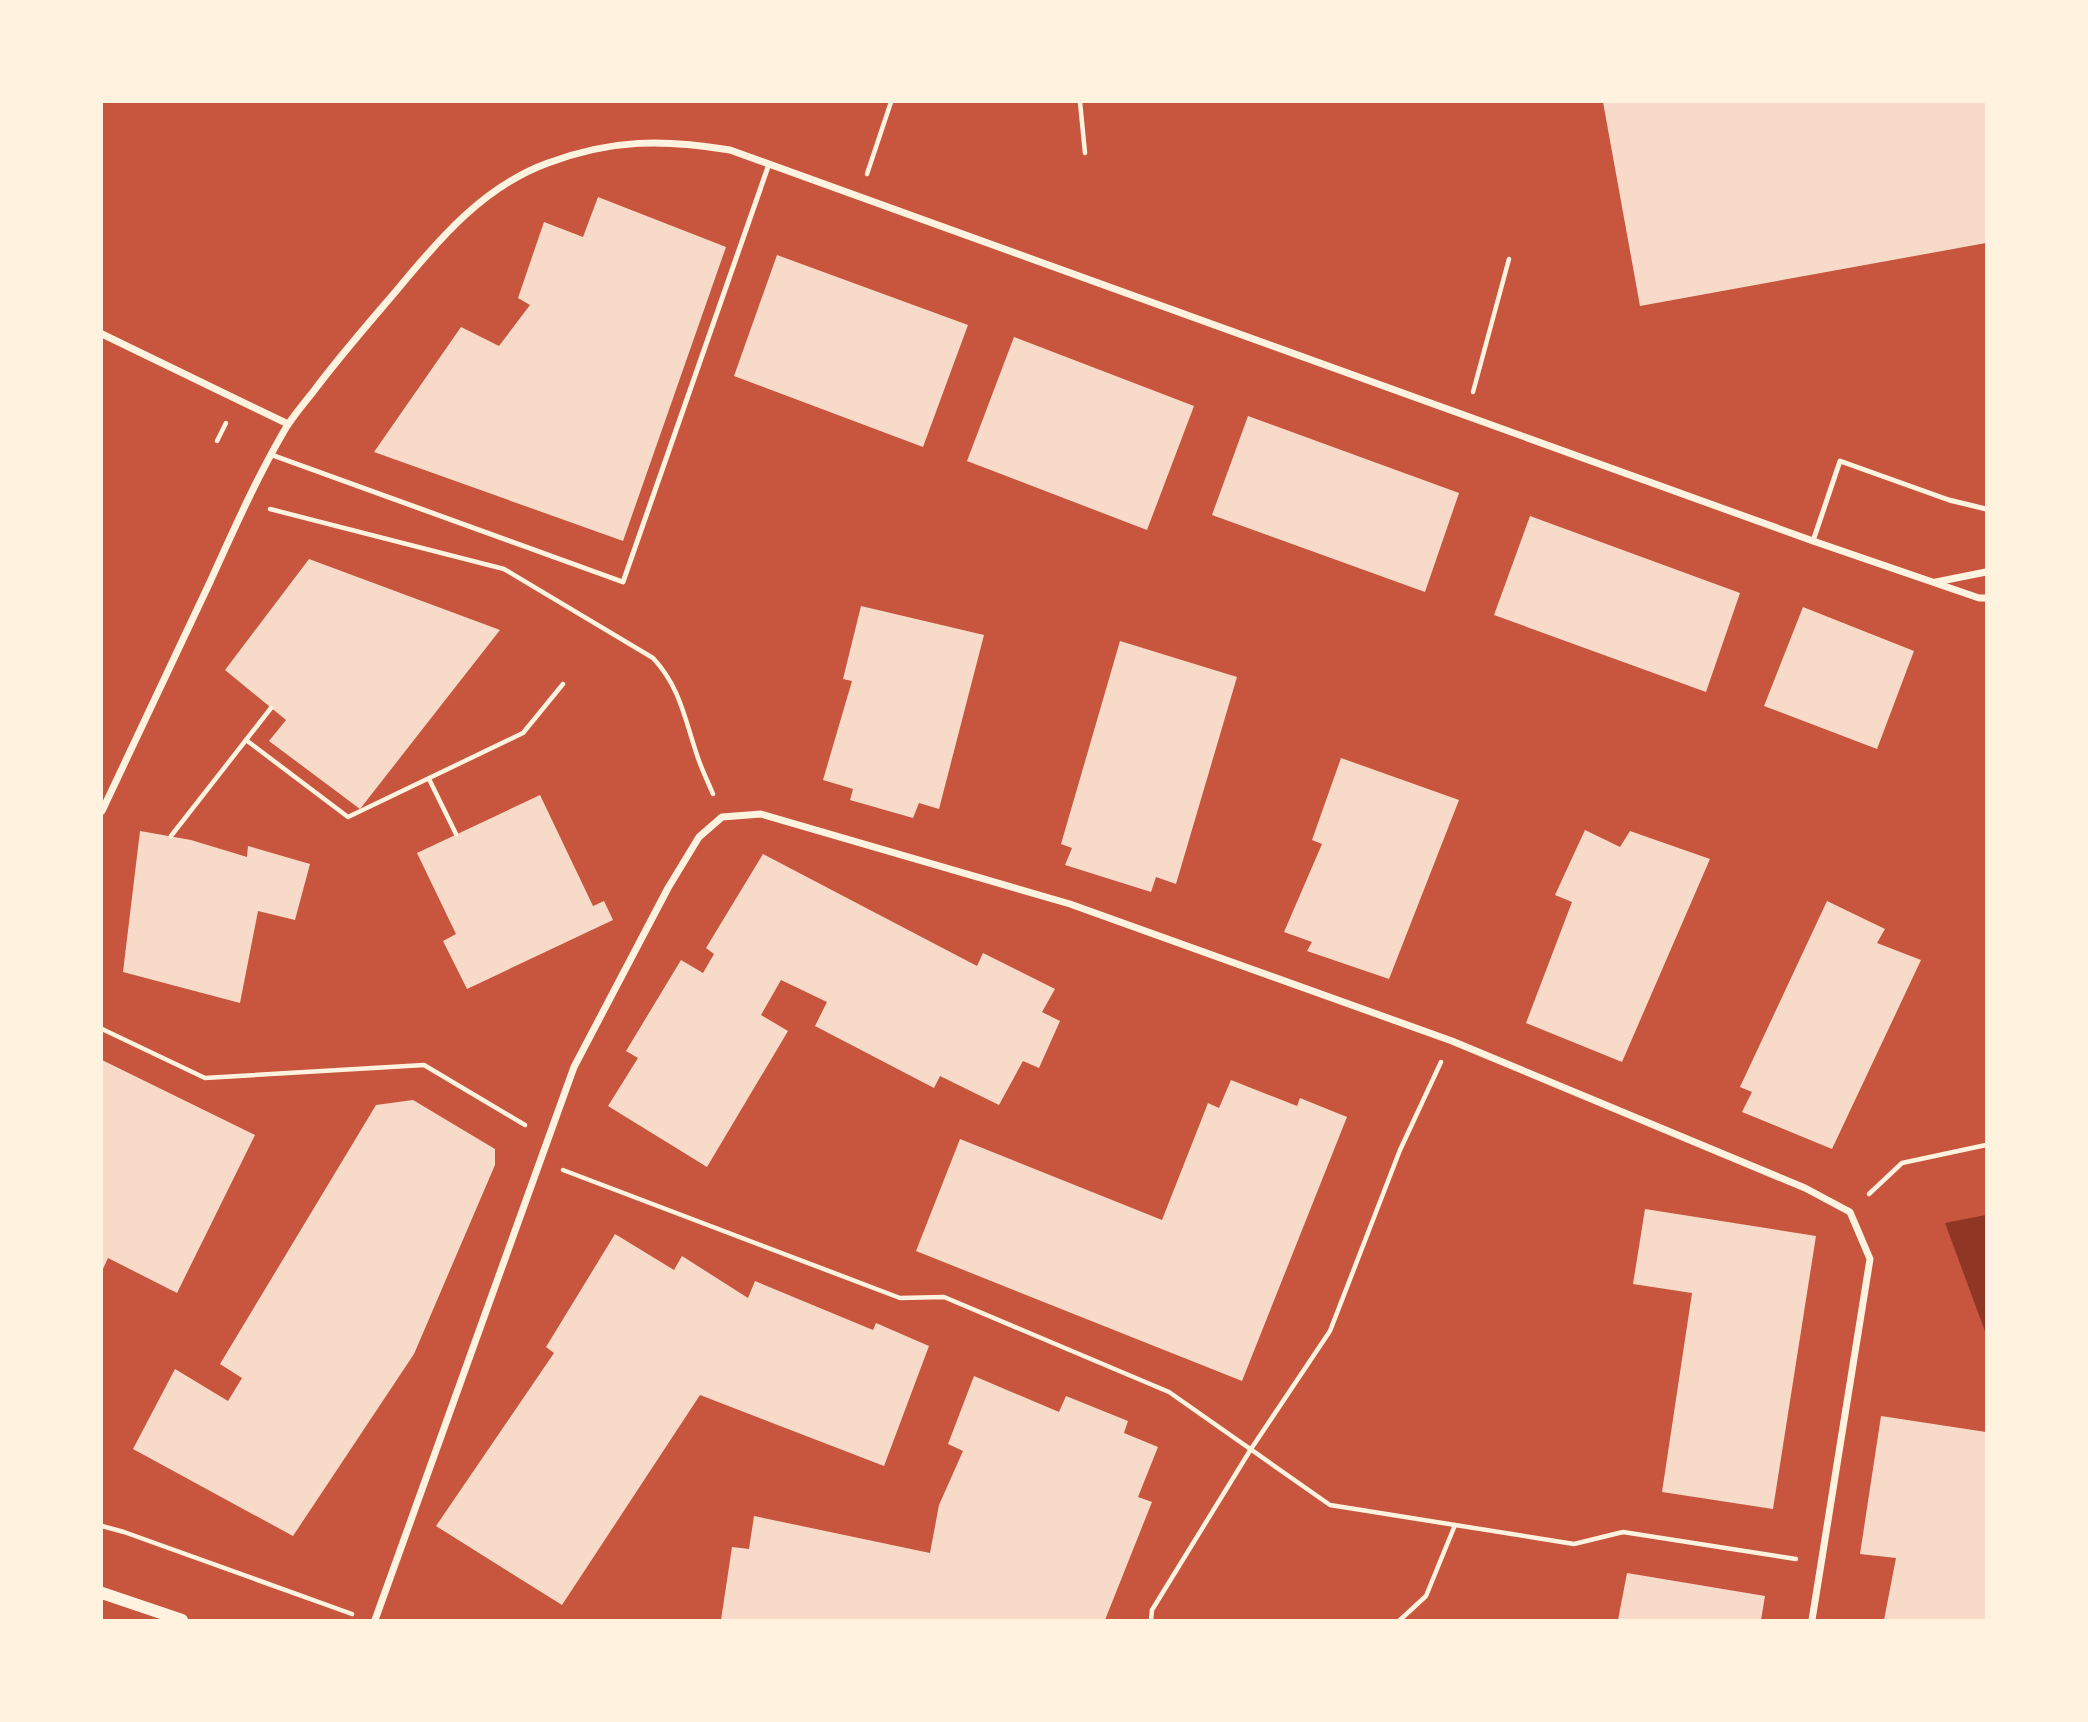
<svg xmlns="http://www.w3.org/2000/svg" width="2088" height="1722" font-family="Cabin,sans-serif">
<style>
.water{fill:#8f3625}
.building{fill:#f7dbc8}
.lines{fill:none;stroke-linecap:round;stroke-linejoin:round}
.path{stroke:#fff3e0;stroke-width:4.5}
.service{stroke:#fff3e0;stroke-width:5}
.minor{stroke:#fff3e0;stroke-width:7}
.tertiary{stroke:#fff3e0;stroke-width:12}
</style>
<rect width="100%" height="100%" fill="#c8553d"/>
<!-- water -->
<polygon class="water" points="1986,1215 1986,1334 1945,1223"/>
<!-- building -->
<g class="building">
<polygon points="1603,102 1986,102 1986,243 1640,306"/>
<polygon points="598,197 726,247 623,541 374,452 461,327 499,346 530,305 518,298 544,222 583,237"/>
<polygon points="777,255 968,325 923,447 734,376"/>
<polygon points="1014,337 1194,406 1147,530 967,461"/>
<polygon points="1248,416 1459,493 1425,592 1212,515"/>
<polygon points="1530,516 1740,593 1706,692 1494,615"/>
<polygon points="309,559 500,630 360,809 269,741 286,720 225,670"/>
<polygon points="861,606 984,635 939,809 919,803 913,818 850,800 853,789 823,780 852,681 843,679"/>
<polygon points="1803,607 1914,651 1877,749 1764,706"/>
<polygon points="1120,641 1237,677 1176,884 1156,877 1151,892 1065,865 1072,848 1061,844"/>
<polygon points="1341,758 1459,800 1389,979 1307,951 1312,942 1284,932 1322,844 1312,840"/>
<polygon points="540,795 593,906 604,901 613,920 467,989 443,941 456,934 417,853"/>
<polygon points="1585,830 1620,847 1630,831 1710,859 1622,1062 1526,1023 1572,902 1555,895"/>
<polygon points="140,831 191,840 247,857 248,846 310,864 295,920 258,911 240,1003 123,972"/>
<polygon points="763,854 977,966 983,953 1055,989 1042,1012 1060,1021 1039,1068 1023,1061 999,1105 940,1076 934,1088 815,1026 827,1002 781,980 761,1015 788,1031 707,1167 608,1106 638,1058 626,1051 681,960 703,973 714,954 706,948"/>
<polygon points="1827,901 1885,929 1877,943 1921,960 1832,1149 1742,1112 1752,1092 1740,1087"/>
<polygon points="102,1060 255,1135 177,1293 108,1258 102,1271"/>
<polygon points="1231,1080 1297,1106 1300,1098 1347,1117 1242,1381 916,1251 960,1139 1162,1220 1208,1103 1219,1108"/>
<polygon points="413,1100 495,1149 495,1165 414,1354 293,1536 133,1449 175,1369 228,1401 242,1378 220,1364 376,1105"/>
<polygon points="1645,1209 1816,1236 1773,1509 1662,1492 1692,1293 1633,1284"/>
<polygon points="615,1234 674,1270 682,1256 748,1298 755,1281 873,1330 876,1323 929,1346 884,1466 700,1395 562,1605 436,1526 554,1353 546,1347"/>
<polygon points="974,1376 1059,1412 1066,1396 1128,1421 1124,1433 1158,1447 1138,1497 1152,1502 1105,1620 721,1620 732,1547 749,1549 754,1516 930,1553 939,1505 963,1451 948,1444"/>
<polygon points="1881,1416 1986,1432 1986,1620 1884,1620 1896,1558 1860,1554"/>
<polygon points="1627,1573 1765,1596 1761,1620 1618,1620"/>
</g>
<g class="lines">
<!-- path -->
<g class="path">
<polyline points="1080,102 1085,153"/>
<polyline points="867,174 891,102"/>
<polyline points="1473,392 1509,259"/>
<polyline points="217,441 226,423"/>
<path d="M270 509 504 569 653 658C681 688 685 721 698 758 702 770 708 782 713 794"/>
<polyline points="246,740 271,708"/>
<polyline points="429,779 456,834"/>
<polyline points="171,836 246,740 348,817 523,733 563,684"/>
<polyline points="102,1029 205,1078 424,1065 525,1125"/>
<polyline points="563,1170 900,1298 944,1297 1169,1392 1330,1505 1574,1544 1623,1532 1796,1559"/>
<polyline points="1869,1194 1902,1163 1986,1145"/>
<polyline points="102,1526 124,1532 352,1614"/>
<polyline points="1151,1620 1152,1610 1251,1449 1330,1331 1400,1150 1441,1062"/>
<polyline points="1400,1620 1426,1596 1455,1525"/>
</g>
<!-- service -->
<g class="service">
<polyline points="272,455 623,582 769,164"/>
<polyline points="1813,541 1840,461 1949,500 1986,509"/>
</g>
<!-- minor -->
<g class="minor">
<polyline points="102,334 288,424"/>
<polyline points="1936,582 1986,572"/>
<path d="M102 811C138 734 174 658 210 582 234 529 258 475 287 426 295 414 304 403 313 392 339 357 368 324 397 290 439 239 484 186 548 163 612 139 664 139 730 150L1813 541 1979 598H1986"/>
<polyline points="375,1620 574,1067 668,888 699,837 722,817 761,814 1070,904 1452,1041 1805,1188 1850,1212 1870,1259 1812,1620"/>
</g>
<!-- tertiary -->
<polyline class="tertiary" points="102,1593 182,1620"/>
</g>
<!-- border -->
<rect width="2088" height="1722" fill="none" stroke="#fff3e0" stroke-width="206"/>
</svg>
